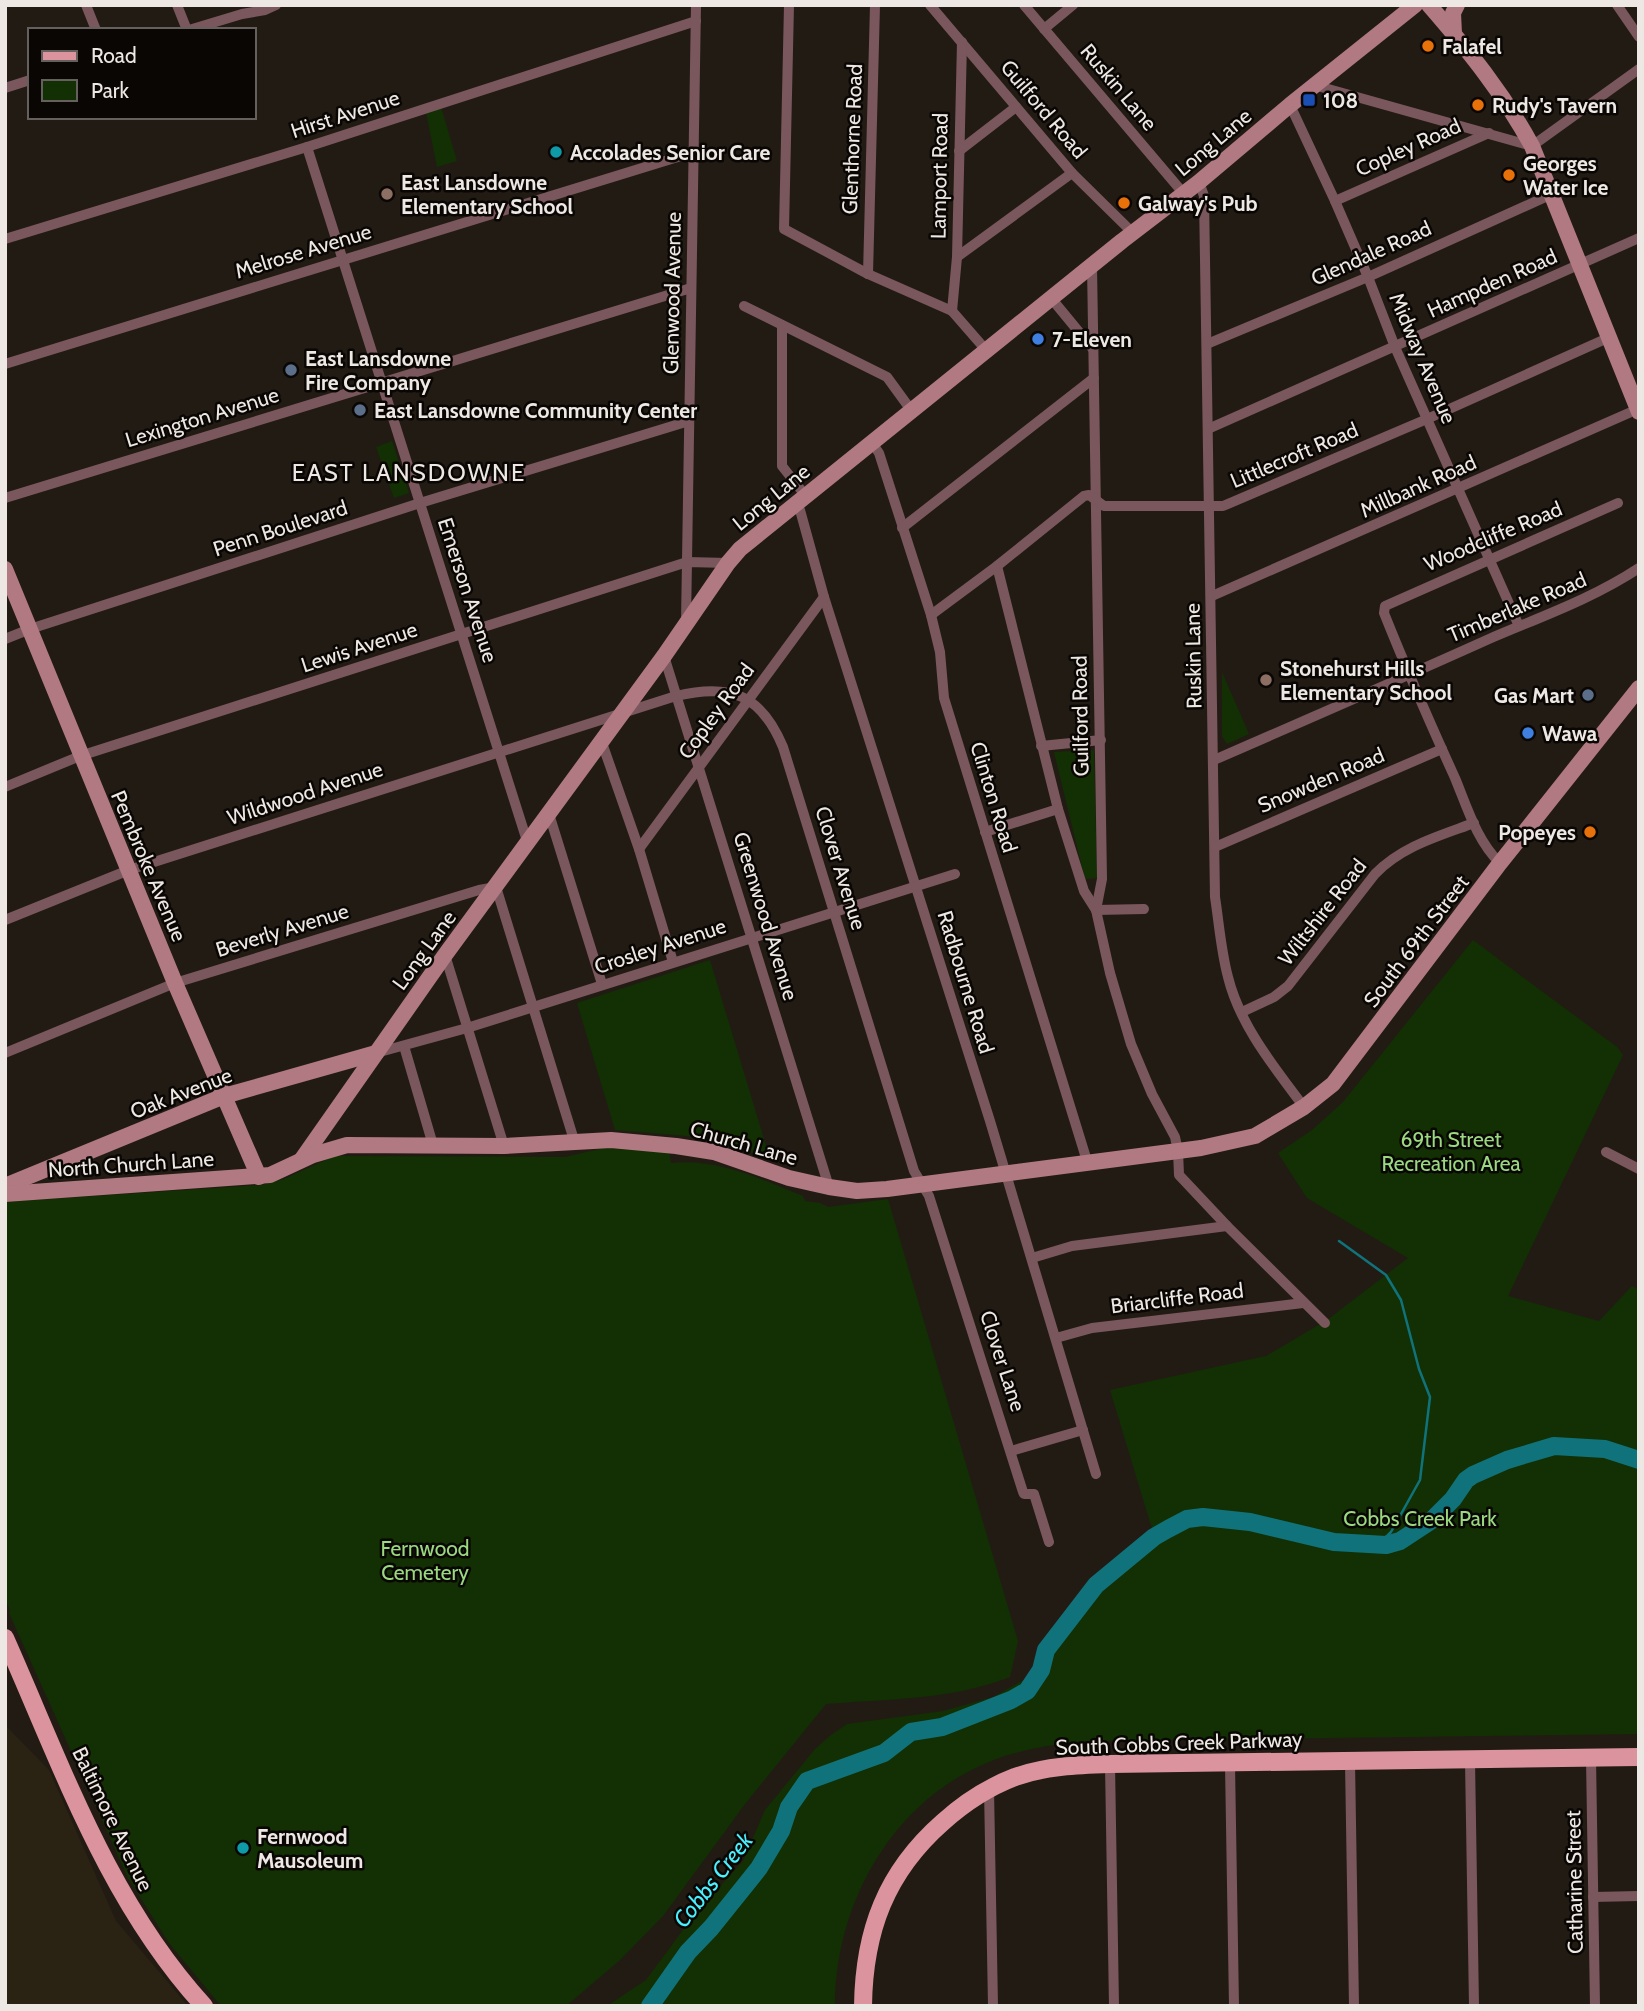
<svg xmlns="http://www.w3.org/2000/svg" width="1644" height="2011" font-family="Cabin,sans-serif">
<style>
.industrial{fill:#2a2212}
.green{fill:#123003}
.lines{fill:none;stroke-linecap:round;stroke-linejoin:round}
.stream{stroke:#10737b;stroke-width:2.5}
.river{stroke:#10737b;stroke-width:18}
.street{stroke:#7a575c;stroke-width:10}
.secondary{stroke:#b17981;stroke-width:16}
.primary{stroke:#db939d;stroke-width:18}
.food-dot{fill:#e8710a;stroke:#090604;stroke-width:2.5}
.transit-dot{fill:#1a4fb4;stroke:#090604;stroke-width:2.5}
.culture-dot{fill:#0f9aa8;stroke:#090604;stroke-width:2.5}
.education-dot{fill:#8d6e63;stroke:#090604;stroke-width:2.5}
.shop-dot{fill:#3f7fe0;stroke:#090604;stroke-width:2.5}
.service-dot{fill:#5c6f8a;stroke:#090604;stroke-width:2.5}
.labels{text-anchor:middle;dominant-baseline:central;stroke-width:5;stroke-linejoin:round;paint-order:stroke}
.poi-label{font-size:21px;font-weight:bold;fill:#eee8e4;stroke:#090604;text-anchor:start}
.street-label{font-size:21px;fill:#eee8e4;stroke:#090604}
.park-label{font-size:21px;fill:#9bd981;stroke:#090604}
.water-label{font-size:23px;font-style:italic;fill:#49f0fe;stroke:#090604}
.quarter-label{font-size:24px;letter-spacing:2px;fill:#eee8e4;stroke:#090604}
</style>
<rect width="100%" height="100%" fill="#221b14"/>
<!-- industrial -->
<polygon class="industrial" points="5,1725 49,1770 116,1921 188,2006 5,2006"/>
<!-- green -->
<g class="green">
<polygon points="441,107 457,161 437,167 426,112"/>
<polygon points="392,441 409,493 394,498 376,447"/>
<polygon points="1222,672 1249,734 1227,744 1222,736"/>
<polygon points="1094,750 1097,878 1085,879 1054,752"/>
<path d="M1473 940 1617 1047 1623 1055 1508 1296 1599 1321 1632 1286 1639 1290V1734L1089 1741C1055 1744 1021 1749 989 1762 892 1801 835 1904 835 2006H607L646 1980 694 1915 743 1861 765 1810 815 1749 831 1735 847 1724 943 1711 993 1697 1027 1678 1038 1666 1057 1628 1107 1568 1133 1544 1153 1532 1110 1390 1266 1356 1327 1320 1408 1258 1307 1198 1278 1153 1312 1130 1343 1102Z"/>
<polygon points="710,960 770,1159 718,1142 688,1136 615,1130 577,1003"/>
<path d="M604 1148 669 1152 671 1163C717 1158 761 1179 803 1196L805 1201 820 1203 828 1207 888 1199 1018 1641 1010 1677C952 1700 887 1699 826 1704L745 1804 663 1916 619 1961 566 2006H221L169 1943 128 1878 9 1613 10 1611 5 1598V1202L261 1185 284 1179 334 1156 565 1157Z"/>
</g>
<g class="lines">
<!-- stream -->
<polyline class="stream" points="1339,1241 1386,1275 1401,1300 1419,1369 1430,1397 1420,1480 1391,1532 1379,1544"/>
<!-- river -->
<polyline class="river" points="650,2006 688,1952 711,1928 759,1868 781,1831 789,1807 807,1781 884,1753 911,1732 942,1727 1011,1700 1027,1691 1041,1670 1046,1650 1096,1585 1154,1537 1168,1529 1187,1519 1203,1517 1250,1522 1334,1542 1386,1545 1400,1541 1432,1520 1453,1499 1466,1480 1473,1475 1507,1460 1554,1446 1605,1449 1639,1460"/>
<!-- street -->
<g class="street">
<polyline points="86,5 96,30"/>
<polyline points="177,5 187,30"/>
<polyline points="789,5 784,229 868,274 952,311 986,350"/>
<polyline points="930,5 1072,173 1133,233"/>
<polyline points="1024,5 1184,194"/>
<polyline points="1617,5 1639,37"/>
<polyline points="1044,29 1073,5"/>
<polyline points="189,30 242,14 265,10 276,5"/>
<polyline points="1314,85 1532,146 1639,69"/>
<polyline points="5,88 30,80"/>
<polyline points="1290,105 1335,201 1368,277 1395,347 1519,626"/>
<polyline points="307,147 528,844"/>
<polyline points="959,151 1016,107"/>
<path d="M1199 182 1204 196 1215 897C1219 923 1221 951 1228 977 1240 1026 1275 1068 1304 1107"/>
<polyline points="1335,201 1489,133"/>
<polyline points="5,239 307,147 696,21"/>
<polyline points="957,257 1072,173"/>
<polyline points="1092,266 1102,879 1096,910 1110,973 1131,1044 1152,1094 1175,1137 1178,1151 1179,1175 1227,1226 1325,1323"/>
<polyline points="868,274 875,5"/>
<polyline points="1051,298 1093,349"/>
<polyline points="744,306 887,377 911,410"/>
<polyline points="952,311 957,257 962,42"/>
<polyline points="782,326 782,466 805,495"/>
<polyline points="1207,344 1368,277 1550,195"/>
<polyline points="5,364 694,152"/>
<polyline points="1208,429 1639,238"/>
<polyline points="872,443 879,453 931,615 940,652 944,698 1087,1161"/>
<polyline points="5,498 691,288"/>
<polyline points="795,504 800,510 824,597 990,1121 1096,1474"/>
<polyline points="902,528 1094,378"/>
<polyline points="997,566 1058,809 1084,891 1096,910 1144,909"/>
<polyline points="1212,596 1638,409"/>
<polyline points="931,615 997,566 1084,496 1089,495 1104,506 1223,506 1427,419 1610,337"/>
<polyline points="686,622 696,5"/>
<polyline points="5,639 30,629 420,503 689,421"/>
<polyline points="664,656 829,1187"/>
<polyline points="601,740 639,849 673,962"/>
<polyline points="1041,746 1101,740"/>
<path d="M1214 760C1306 720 1398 680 1489 639 1540 617 1592 599 1639 568"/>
<polyline points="5,787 80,756 687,562 728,563"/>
<polyline points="549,814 602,984"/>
<polyline points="985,832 1058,809"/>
<polyline points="1215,847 1442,749"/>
<polyline points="639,849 824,597"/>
<path d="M1500 863C1477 841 1467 807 1455 778 1430 723 1406 668 1384 613L1385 606 1618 503"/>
<path d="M5 920 129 870 676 696C730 683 761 694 783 747L914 1171 929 1196 1023 1492 1024 1494H1034L1049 1542"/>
<polyline points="445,955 504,1146"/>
<path d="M1242 1012 1274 997 1288 986 1375 874C1402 846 1439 836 1474 823"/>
<polyline points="404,1046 433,1145"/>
<polyline points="5,1053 175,983 479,890 496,887 574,1140"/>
<polyline points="376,1053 467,1028 955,874"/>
<polyline points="1606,1152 1639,1169"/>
<polyline points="1032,1258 1072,1246 1227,1226"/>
<polyline points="1056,1338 1092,1328 1303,1303"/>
<polyline points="1011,1451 1083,1430"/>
<polyline points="1591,1758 1595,2006"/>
<polyline points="1470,1760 1474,2006"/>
<polyline points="1350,1762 1354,2006"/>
<polyline points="1110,1764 1114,2006"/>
<polyline points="1230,1764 1234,2006"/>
<polyline points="989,1789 993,2006"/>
<polyline points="1593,1897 1639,1896"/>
</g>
<!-- secondary -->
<g class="secondary">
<path d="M1429 5C1469 51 1503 93 1532 146L1639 412"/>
<polyline points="1454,34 1453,13 1457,5"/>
<polyline points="5,569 175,983 259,1177"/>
<polyline points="302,1159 445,955 664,656 728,563 740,549 1122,241 1199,182 1290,105 1415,5"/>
<polyline points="5,1186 224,1096 376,1053"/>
<polyline points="5,1194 270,1175 313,1155 347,1145 504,1146 611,1140 676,1146 714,1152 789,1178 829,1187 857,1191 887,1189 1201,1148 1255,1136 1304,1107 1333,1084 1500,863 1639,688"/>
</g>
<!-- primary -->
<g class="primary">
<path d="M5 1638C62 1766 108 1901 204 2006"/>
<path d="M863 2006C864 1931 886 1872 943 1822 964 1803 989 1787 1015 1777 1046 1766 1078 1765 1110 1764L1639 1757"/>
</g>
</g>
<!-- markers -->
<g class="food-dot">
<circle cx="1428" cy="46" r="7"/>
<circle cx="1478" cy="105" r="7"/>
<circle cx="1509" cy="175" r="7"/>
<circle cx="1124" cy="203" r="7"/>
<circle cx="1590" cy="832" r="7"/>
</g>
<rect class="transit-dot" x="1302" y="93" width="14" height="14" rx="3.5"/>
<g class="culture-dot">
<circle cx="556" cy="152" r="7"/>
<circle cx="243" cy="1848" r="7"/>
</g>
<g class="education-dot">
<circle cx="387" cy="194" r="7"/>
<circle cx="1266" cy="680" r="7"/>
</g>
<g class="shop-dot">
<circle cx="1038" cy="339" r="7"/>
<circle cx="1528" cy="733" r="7"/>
</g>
<g class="service-dot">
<circle cx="291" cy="370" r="7"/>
<circle cx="360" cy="410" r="7"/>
<circle cx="1588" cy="695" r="7"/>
</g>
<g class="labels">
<!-- poi labels -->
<g class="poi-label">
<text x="1442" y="46">Falafel</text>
<text x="1323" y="100">108</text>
<text x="1492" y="105">Rudy's Tavern</text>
<text x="570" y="152">Accolades Senior Care</text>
<text x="1523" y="163">Georges<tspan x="1523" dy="24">Water Ice</tspan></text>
<text x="401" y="182">East Lansdowne<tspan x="401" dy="24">Elementary School</tspan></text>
<text x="1138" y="203">Galway's Pub</text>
<text x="1052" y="339">7-Eleven</text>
<text x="305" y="358">East Lansdowne<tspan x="305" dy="24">Fire Company</tspan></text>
<text x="374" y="410">East Lansdowne Community Center</text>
<text x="1280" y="668">Stonehurst Hills<tspan x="1280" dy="24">Elementary School</tspan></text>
<text x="1574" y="695" text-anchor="end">Gas Mart</text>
<text x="1542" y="733">Wawa</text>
<text x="1576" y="832" text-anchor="end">Popeyes</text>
<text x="257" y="1836">Fernwood<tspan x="257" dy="24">Mausoleum</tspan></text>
</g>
<!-- street labels -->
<g class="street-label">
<text transform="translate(1119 87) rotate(50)">Ruskin Lane</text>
<text transform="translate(1044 109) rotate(50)">Guilford Road</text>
<text transform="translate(345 114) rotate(-18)">Hirst Avenue</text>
<text transform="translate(852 139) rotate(-88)">Glenthorne Road</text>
<text transform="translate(1213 142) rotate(-40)">Long Lane</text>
<text transform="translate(1408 147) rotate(-24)">Copley Road</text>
<text transform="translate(939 176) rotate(-89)">Lamport Road</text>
<text transform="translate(303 251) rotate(-17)">Melrose Avenue</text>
<text transform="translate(1371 253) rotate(-24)">Glendale Road</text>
<text transform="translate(1492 283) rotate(-24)">Hampden Road</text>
<text transform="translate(672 293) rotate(-89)">Glenwood Avenue</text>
<text transform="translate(1423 358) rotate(67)">Midway Avenue</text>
<text transform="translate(202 417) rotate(-17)">Lexington Avenue</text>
<text transform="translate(1294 455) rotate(-23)">Littlecroft Road</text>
<text transform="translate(1418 486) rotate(-24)">Millbank Road</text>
<text transform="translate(771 497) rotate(-39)">Long Lane</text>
<text transform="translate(280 528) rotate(-18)">Penn Boulevard</text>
<text transform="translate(1493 536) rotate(-23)">Woodcliffe Road</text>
<text transform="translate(468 590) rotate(72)">Emerson Avenue</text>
<text transform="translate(1517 607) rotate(-23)">Timberlake Road</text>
<text transform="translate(359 647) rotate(-18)">Lewis Avenue</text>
<text transform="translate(1193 656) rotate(-91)">Ruskin Lane</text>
<text transform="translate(716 711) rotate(-54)">Copley Road</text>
<text transform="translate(1080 716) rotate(-91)">Guilford Road</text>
<text transform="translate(1321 780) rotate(-23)">Snowden Road</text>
<text transform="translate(305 793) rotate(-18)">Wildwood Avenue</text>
<text transform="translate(994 797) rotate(73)">Clinton Road</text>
<text transform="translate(149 866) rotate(67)">Pembroke Avenue</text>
<text transform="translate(841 868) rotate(73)">Clover Avenue</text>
<text transform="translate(1322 912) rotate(-52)">Wiltshire Road</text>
<text transform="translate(766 916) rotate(73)">Greenwood Avenue</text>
<text transform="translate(282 930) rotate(-17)">Beverly Avenue</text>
<text transform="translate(1416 941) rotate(-53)">South 69th Street</text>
<text transform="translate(660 946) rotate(-18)">Crosley Avenue</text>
<text transform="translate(424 950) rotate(-54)">Long Lane</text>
<text transform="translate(966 982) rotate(73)">Radbourne Road</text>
<text transform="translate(181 1093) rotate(-21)">Oak Avenue</text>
<text transform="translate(744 1143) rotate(16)">Church Lane</text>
<text transform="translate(131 1164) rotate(-4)">North Church Lane</text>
<text transform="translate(1177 1298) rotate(-7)">Briarcliffe Road</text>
<text transform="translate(1003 1361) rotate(72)">Clover Lane</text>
<text transform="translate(1179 1743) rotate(-2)">South Cobbs Creek Parkway</text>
<text transform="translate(113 1819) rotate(64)">Baltimore Avenue</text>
<text transform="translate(1574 1882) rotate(-91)">Catharine Street</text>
</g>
<!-- park labels -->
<g class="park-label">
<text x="1451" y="1139">69th Street<tspan x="1451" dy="24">Recreation Area</tspan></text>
<text x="1420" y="1518">Cobbs Creek Park</text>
<text x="425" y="1548">Fernwood<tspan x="425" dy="24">Cemetery</tspan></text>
</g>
<!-- water labels -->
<g class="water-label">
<text transform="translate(713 1880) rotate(-52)">Cobbs Creek</text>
</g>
<!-- quarter labels -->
<g class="quarter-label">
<text x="409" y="472">EAST LANSDOWNE</text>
</g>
</g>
<!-- border -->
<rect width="1644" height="2011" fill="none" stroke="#eee8e4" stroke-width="14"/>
<!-- legend -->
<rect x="28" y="28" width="228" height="91" fill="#090604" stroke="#65605e" stroke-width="2"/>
<rect x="42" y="51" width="35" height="10" fill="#db939d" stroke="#65605e" stroke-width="2"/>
<text x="91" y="63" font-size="21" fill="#eee8e4">Road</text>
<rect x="42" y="80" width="35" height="21" fill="#123003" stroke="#65605e" stroke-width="2"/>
<text x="91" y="98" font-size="21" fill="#eee8e4">Park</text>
</svg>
